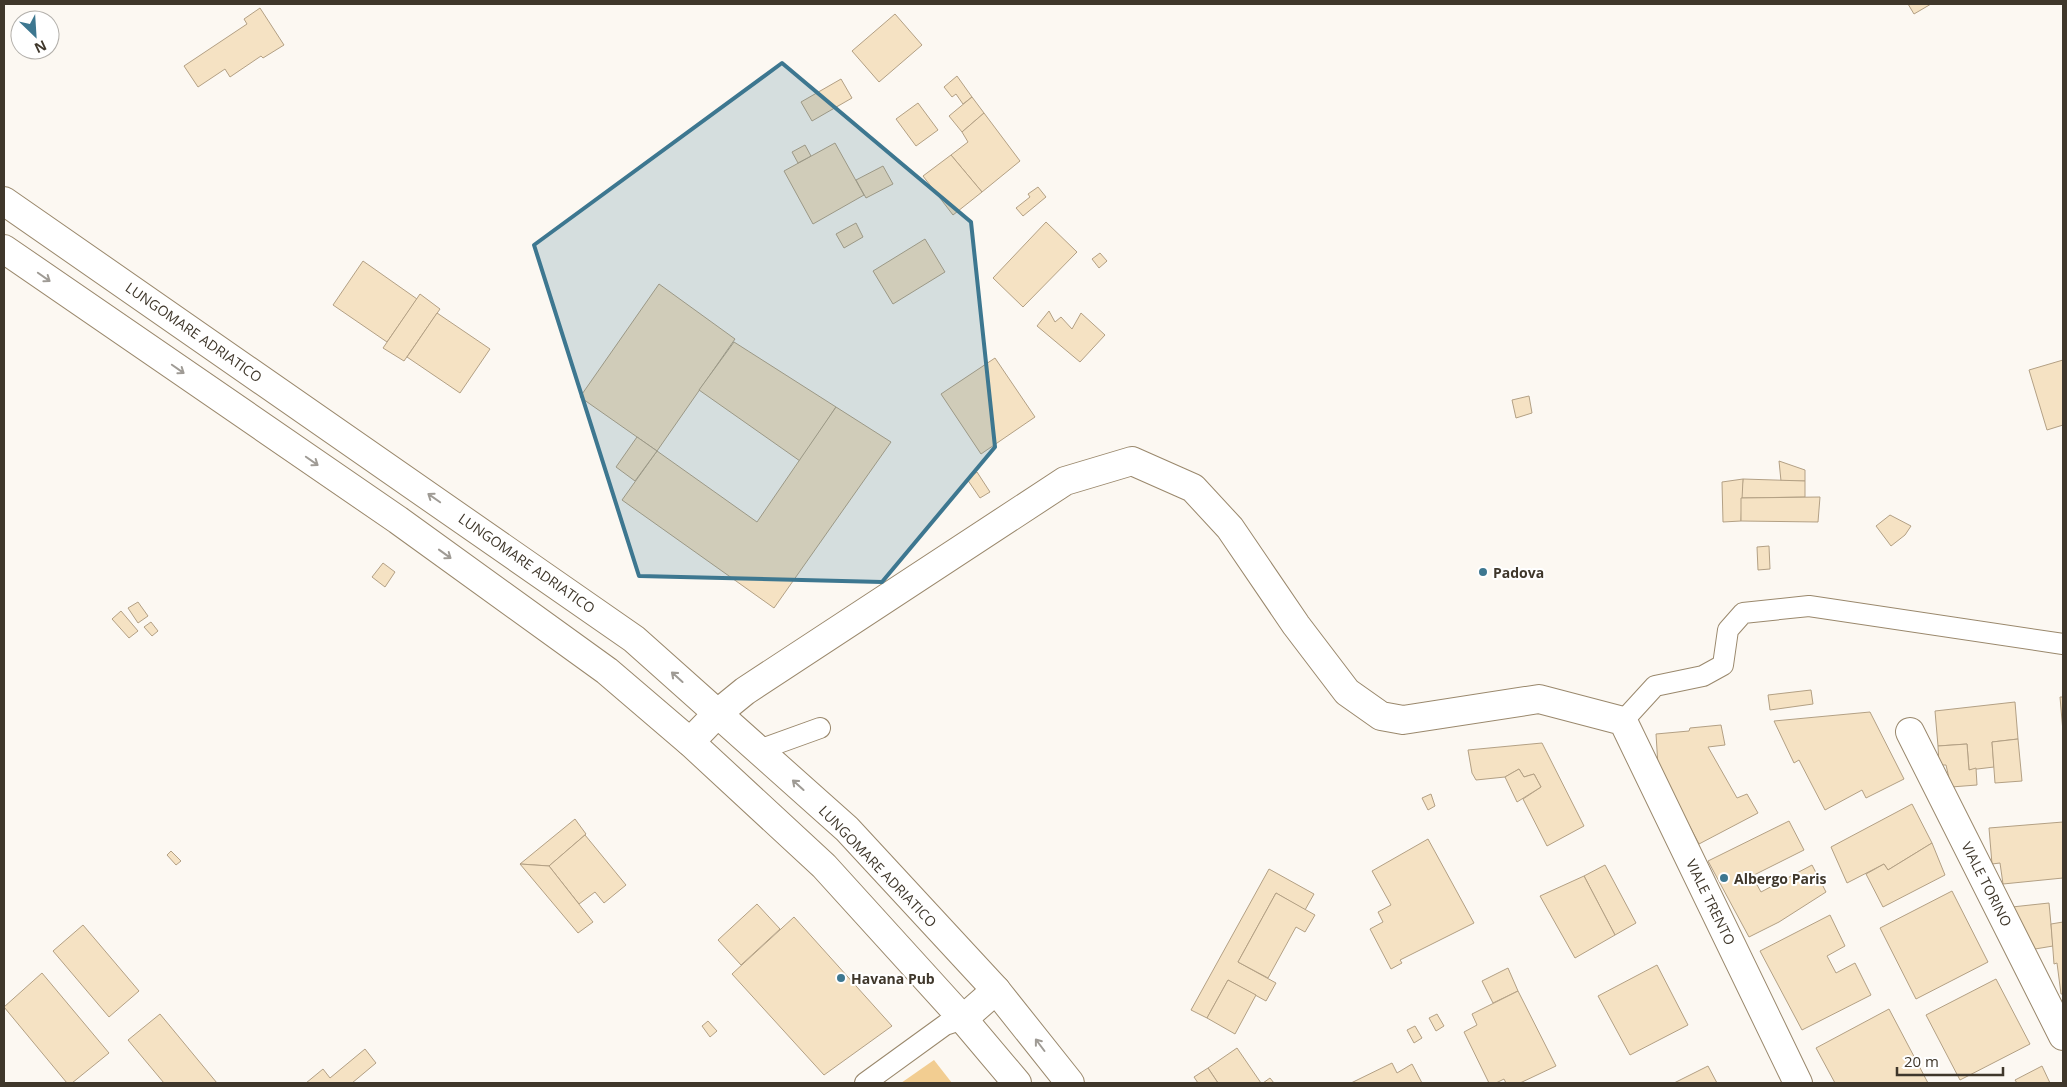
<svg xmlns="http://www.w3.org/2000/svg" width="2067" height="1087" font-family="'Open Sans',sans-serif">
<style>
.green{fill:#f2cd91}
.building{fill:#f5e2c3;stroke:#b3a084}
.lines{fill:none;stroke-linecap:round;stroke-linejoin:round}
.lane-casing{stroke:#9a886c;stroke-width:22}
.street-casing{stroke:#9a886c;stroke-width:30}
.secondary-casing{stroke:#9a886c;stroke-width:30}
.lane{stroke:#fff;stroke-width:20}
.street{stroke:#fff;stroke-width:28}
.secondary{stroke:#fff;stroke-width:28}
.oneway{stroke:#9f9b95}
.marked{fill:#3d7790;fill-opacity:0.2;stroke:#3d7790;stroke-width:4;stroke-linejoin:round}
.poi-dot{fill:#3d7790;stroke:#fff;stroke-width:2}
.labels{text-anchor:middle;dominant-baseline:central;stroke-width:4;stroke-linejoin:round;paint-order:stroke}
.street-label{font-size:14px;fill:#3f372b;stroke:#fff}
.poi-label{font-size:14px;font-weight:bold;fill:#3f372b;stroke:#fff;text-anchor:start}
</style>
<rect width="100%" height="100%" fill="#fcf8f2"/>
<!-- green -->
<polygon class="green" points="934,1060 952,1083 901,1083"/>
<!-- building -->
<g class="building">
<polygon points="1908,4 1931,4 1914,14"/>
<polygon points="260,8 284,45 263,58 261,56 230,77 225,69 198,87 184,66 247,24 244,19"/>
<polygon points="895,14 922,45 879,82 852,51"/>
<polygon points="957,76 972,97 963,104 956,94 952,97 944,87"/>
<polygon points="841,79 852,98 812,121 801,102"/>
<polygon points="972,97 984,113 962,132 949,116"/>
<polygon points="918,103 938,130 916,146 896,119"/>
<polygon points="984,113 1020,161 982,192 951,155 968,142 962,132"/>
<polygon points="835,143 864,195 813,224 784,171"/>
<polygon points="805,145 811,156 798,163 792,152"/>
<polygon points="951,155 982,192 953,215 923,176"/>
<polygon points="883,166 893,184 866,198 856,180"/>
<polygon points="1038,187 1046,197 1023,216 1016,208 1030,197 1028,194"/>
<polygon points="1046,222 1077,252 1023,307 993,278"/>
<polygon points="856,223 863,237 844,248 836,234"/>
<polygon points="925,239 945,272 893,304 873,271"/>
<polygon points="1100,253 1107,261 1099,268 1092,259"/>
<polygon points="363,261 417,299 387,342 333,305"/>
<polygon points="659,284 735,339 657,451 580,397"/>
<polygon points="420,294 440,309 404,361 383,348"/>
<polygon points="1049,311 1055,322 1061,317 1072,329 1081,313 1105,335 1080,362 1037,326"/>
<polygon points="437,313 490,349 460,393 407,357"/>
<polygon points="734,342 836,407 800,461 699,390"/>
<polygon points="995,358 1035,417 981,454 941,394"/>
<polygon points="2063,360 2063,425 2047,430 2029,370"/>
<polygon points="1529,396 1532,413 1516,418 1512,400"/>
<polygon points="836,407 891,442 774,608 622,500 657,451 757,522"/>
<polygon points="637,437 657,451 635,481 616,467"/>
<polygon points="1779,461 1805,470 1805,481 1781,481"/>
<polygon points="977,472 990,492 980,498 967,479"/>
<polygon points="1743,479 1805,481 1805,497 1741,498"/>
<polygon points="1743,479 1741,521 1723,522 1722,482"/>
<polygon points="1820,497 1818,522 1741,521 1741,498"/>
<polygon points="1890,515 1911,526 1905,535 1891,546 1876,526"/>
<polygon points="1769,546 1770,569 1758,570 1757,547"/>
<polygon points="383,563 395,572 385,587 372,577"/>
<polygon points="138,602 148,616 138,623 128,608"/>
<polygon points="121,611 138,631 129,638 112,619"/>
<polygon points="151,622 158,631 152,636 144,627"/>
<polygon points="1811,690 1813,704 1770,710 1768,695"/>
<polygon points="2060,697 2063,697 2063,732"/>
<polygon points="2015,702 2018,739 1992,742 1994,767 1969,770 1967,744 1938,746 1935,711"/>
<polygon points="1870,712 1904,779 1866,798 1862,790 1825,810 1799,760 1794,763 1774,721"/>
<polygon points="1721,725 1725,745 1708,747 1737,798 1747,794 1758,813 1699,844 1658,766 1656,734 1689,731 1690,728"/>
<polygon points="2018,739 2022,781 1995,783 1992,742"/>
<polygon points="1542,743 1584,826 1547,846 1523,799 1541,787 1534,774 1524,777 1519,769 1505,777 1476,780 1472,773 1468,750"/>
<polygon points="1967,744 1969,770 1976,768 1977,785 1951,787 1946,765 1939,765 1938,746"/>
<polygon points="1519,769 1524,777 1534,774 1541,787 1517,802 1505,777"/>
<polygon points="1431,794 1435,806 1428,810 1422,798"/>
<polygon points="1912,804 1932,843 1888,870 1884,864 1847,883 1831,847"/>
<polygon points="575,819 586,834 549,866 520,864"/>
<polygon points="1789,821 1804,850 1752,876 1761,892 1812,865 1826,892 1779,922 1749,937 1708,861"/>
<polygon points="2063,822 2063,878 2003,884 2000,863 1992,864 1989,828"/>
<polygon points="585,835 626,885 604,903 595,892 579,904 549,866"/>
<polygon points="1428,839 1474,923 1400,960 1402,963 1391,969 1370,929 1383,922 1378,912 1391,905 1372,871"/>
<polygon points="1932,843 1945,875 1883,907 1866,874 1884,864 1888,870"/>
<polygon points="171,851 181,861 176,865 167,855"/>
<polygon points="520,864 549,866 593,922 578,933"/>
<polygon points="1605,865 1636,923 1615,935 1584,876"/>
<polygon points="1269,869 1314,894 1305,910 1276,893 1238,962 1276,983 1266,1001 1228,980 1207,1018 1191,1010"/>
<polygon points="1584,876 1615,935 1575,958 1540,896"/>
<polygon points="1952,891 1988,962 1916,999 1880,928"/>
<polygon points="1276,893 1315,915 1305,932 1296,927 1268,978 1238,962"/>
<polygon points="2049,903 2053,946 2035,949 2012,907"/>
<polygon points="757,904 780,929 741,965 718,940"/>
<polygon points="1830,915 1845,946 1827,956 1836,973 1855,963 1871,995 1802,1030 1760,951"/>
<polygon points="794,917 892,1026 824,1075 732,974"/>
<polygon points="2063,922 2063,994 2061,994 2057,963 2054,964 2051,924"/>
<polygon points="83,925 139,991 109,1017 53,951"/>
<polygon points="1657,965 1688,1025 1630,1055 1598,996"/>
<polygon points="1508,968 1518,991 1493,1003 1482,981"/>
<polygon points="42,973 109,1053 72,1083 67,1083 4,1007"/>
<polygon points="1996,979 2030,1044 1960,1080 1926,1015"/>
<polygon points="1228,980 1256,995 1235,1034 1207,1018"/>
<polygon points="1518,991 1556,1066 1520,1083 1506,1083 1504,1079 1496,1083 1489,1083 1464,1032 1477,1025 1472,1014"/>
<polygon points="1889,1009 1928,1083 1835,1083 1816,1048"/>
<polygon points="160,1014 217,1083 164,1083 128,1040"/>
<polygon points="1437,1014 1444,1026 1436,1031 1429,1018"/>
<polygon points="708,1021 717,1031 710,1037 702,1026"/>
<polygon points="1415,1026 1422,1038 1414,1043 1407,1030"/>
<polygon points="1237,1048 1261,1083 1218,1083 1208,1068"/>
<polygon points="365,1049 376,1063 352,1083 306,1083 323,1069 330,1078"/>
<polygon points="1392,1063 1397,1073 1412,1064 1422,1083 1351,1083"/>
<polygon points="1708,1066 1717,1083 1674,1083"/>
<polygon points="2042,1066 2050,1083 2017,1083 2015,1080"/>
<polygon points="1208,1068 1218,1083 1198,1083 1194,1077"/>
<polygon points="1270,1078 1274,1083 1263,1083"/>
</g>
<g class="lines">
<defs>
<g id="lane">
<polyline points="1623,721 1655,686 1703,676 1723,665 1728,630 1743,613 1809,606 2063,644"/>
<polyline points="759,750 820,728"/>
<polyline points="865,1083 945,1025 963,1019"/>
</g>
<g id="street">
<polyline points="1910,732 2063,1036"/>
<polyline points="690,742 718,713 745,691 1065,481 1132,461 1193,488 1230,528 1296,625 1347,692 1381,716 1403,720 1539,699 1623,721 1798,1083"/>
<polyline points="963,1019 996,990"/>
</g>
<g id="secondary">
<polyline points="4,201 634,639 847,829 996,990 1070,1083"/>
<polyline points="4,249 398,520 607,671 690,742 824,866 963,1019 1017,1083"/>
</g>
</defs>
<!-- lane casing -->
<use href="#lane" class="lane-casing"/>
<!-- street casing -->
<use href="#street" class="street-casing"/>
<!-- secondary casing -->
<use href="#secondary" class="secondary-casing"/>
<!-- lane -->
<use href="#lane" class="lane"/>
<!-- street -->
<use href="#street" class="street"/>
<!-- secondary -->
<use href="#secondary" class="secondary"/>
</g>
<!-- one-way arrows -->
<defs><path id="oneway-shaft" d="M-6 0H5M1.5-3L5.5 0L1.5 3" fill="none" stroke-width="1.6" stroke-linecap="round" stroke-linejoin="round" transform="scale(1.25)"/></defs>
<g class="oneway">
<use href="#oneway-shaft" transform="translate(44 277) rotate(35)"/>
<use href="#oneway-shaft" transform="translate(178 369) rotate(35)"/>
<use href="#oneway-shaft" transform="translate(312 461) rotate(35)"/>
<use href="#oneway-shaft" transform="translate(434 498) rotate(-145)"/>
<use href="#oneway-shaft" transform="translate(445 554) rotate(36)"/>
<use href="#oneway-shaft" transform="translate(677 677) rotate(-138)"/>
<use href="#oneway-shaft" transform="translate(798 785) rotate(-138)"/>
<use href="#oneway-shaft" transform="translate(1040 1045) rotate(-127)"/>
</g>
<!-- marked area -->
<path class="marked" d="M782 63 971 222 995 447 882 582 639 576 534 245Z"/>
<!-- markers -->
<g class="poi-dot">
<circle cx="1483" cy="572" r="5"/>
<circle cx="1724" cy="878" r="5"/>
<circle cx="841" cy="978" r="5"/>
</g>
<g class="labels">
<!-- street labels -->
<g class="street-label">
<text transform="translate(194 332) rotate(35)">LUNGOMARE ADRIATICO</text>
<text transform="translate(527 563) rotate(35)">LUNGOMARE ADRIATICO</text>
<text transform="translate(878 866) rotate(46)">LUNGOMARE ADRIATICO</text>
<text transform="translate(1987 884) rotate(63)">VIALE TORINO</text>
<text transform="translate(1711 902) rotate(64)">VIALE TRENTO</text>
</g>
<!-- poi labels -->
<g class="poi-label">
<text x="1493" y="572">Padova</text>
<text x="1734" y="878">Albergo Paris</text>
<text x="851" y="978">Havana Pub</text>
</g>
</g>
<!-- border -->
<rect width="2067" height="1087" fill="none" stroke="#3f372b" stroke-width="10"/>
<!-- north arrow -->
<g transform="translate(35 35) rotate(155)"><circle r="24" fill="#ffffff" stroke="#b2afaa"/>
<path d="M0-4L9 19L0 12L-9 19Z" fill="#3d7790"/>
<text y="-8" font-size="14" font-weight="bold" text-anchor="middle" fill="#3f372b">N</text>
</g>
<!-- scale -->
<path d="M1897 1067v8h106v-8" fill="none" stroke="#3f372b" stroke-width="2.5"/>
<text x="1904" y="1067" font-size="15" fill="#3f372b" stroke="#ffffff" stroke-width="4" paint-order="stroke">20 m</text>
</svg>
